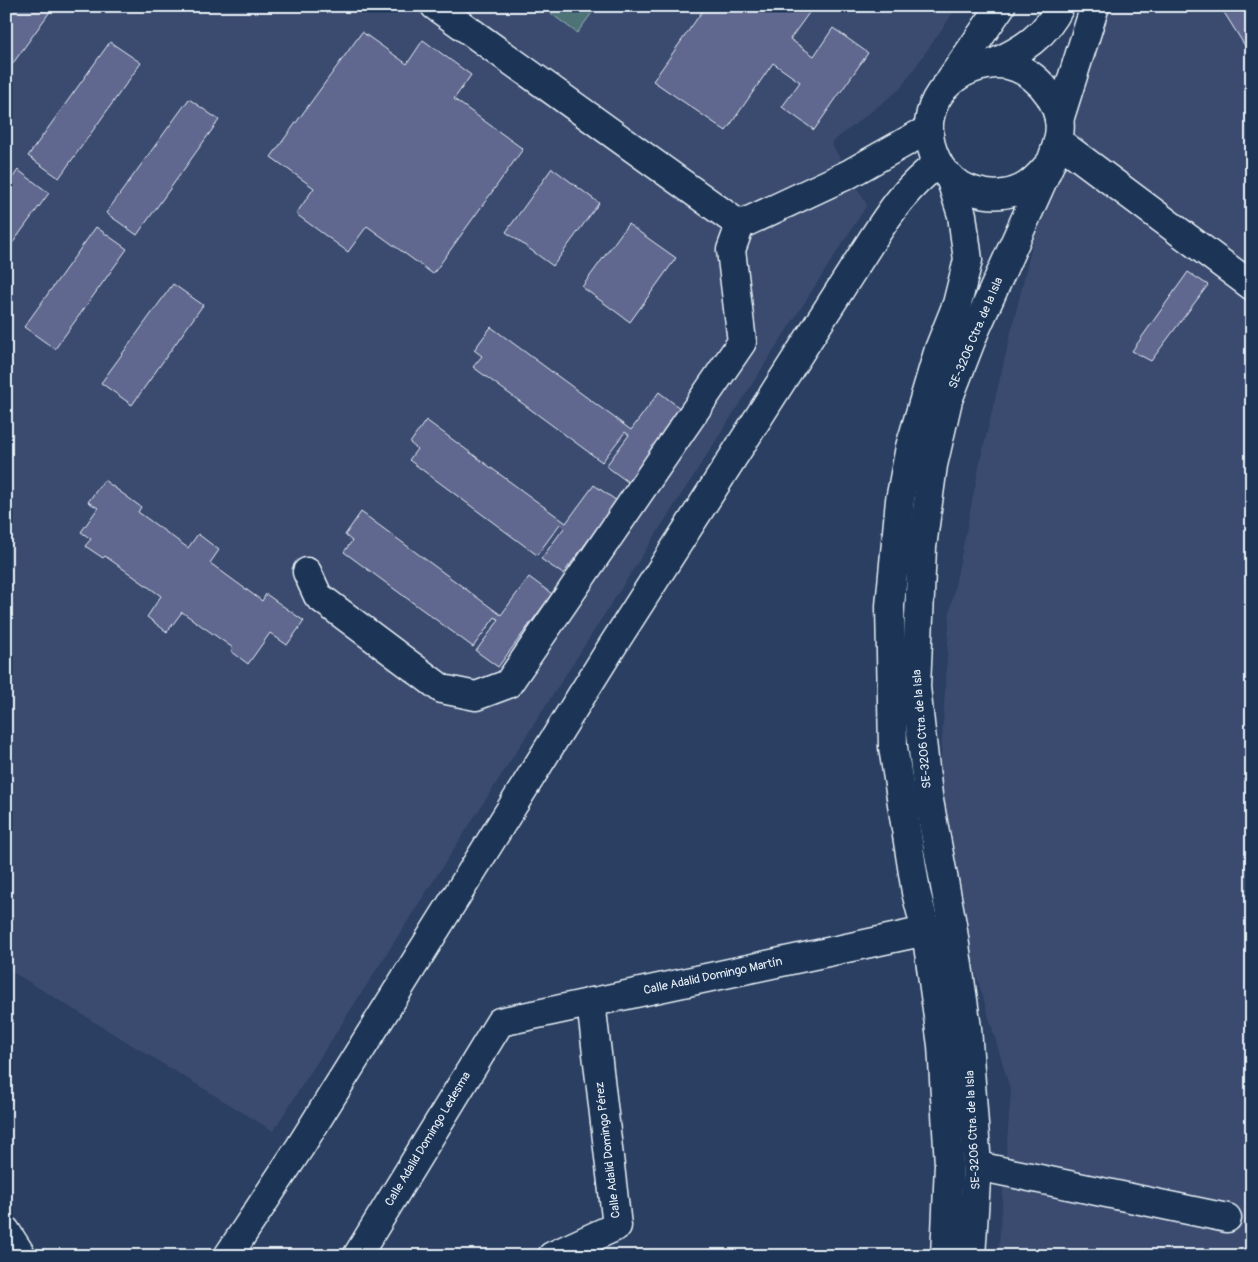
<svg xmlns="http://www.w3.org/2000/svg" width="1258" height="1262" font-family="Pangolin,sans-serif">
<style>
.built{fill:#3b4b70}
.green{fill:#4d7376;stroke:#9ab2b7}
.building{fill:#61688f;stroke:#e8f1f8}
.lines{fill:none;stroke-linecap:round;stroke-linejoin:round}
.minor-casing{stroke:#e8f1f8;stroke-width:31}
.major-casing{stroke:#e8f1f8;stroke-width:31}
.minor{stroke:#1d3557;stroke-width:28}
.major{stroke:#1d3557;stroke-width:28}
.labels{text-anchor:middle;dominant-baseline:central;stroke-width:4;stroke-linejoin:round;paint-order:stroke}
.street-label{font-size:12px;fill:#e8f1f8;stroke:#1d3557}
</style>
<rect width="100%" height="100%" fill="#2b3f62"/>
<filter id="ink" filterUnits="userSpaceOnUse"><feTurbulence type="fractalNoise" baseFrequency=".02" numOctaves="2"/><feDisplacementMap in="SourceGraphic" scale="10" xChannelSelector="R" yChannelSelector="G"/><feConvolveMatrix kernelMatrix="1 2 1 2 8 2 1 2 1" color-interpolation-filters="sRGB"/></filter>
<g filter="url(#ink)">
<!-- built -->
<g class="built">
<polygon points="6,6 958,6 900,89 831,143 867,205 273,1131 6,968"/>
<polygon points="1099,6 1252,6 1252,1256 998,1256 1011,1092 936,838 950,610 982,453 1071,84"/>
</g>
<!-- green -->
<polygon class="green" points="541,6 597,6 577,33"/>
<!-- building -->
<g class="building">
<polygon points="8,6 54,6 6,73 6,9"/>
<polygon points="706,6 814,6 790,39 814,56 833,28 868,53 814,130 782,107 800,82 773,63 726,131 653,81"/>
<polygon points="1220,6 1252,6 1252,57"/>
<polygon points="362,32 407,64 423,40 471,75 454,99 523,149 433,274 367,226 348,252 296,214 314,188 271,157"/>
<polygon points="110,42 141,63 59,178 28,156"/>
<polygon points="189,99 219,120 137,235 106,213"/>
<polygon points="552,168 599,203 553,266 506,232"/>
<polygon points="18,170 49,193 6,252 6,187"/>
<polygon points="628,224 676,258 630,322 582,287"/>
<polygon points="96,227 127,249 55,349 24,327"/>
<polygon points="1188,272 1208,285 1151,361 1132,351"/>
<polygon points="173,284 203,305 132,405 101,383"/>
<polygon points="491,327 631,430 659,392 681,409 628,482 606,466 629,435 625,432 602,462 473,367 482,356 474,350"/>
<polygon points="426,420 566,523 594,485 617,501 563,574 541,559 564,528 560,524 537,555 409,460 417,449 410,443"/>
<polygon points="104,480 141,507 138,512 188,548 198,534 219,550 210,563 262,601 266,594 304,621 287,645 270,633 248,664 231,651 233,648 182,612 167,632 147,617 161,596 105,556 103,558 85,546 91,539 81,532 98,508 88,502"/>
<polygon points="361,512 501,615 529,577 552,594 498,667 476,651 499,620 495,617 473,647 344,552 352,541 345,535"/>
</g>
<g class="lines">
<defs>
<g id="minor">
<polyline points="435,6 740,225 849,174 918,135 929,131"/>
<polyline points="1059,142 1252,286"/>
<polyline points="307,572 318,596 442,689 476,696 508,684 742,342 731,250 740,225"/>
<polyline points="977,1166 1227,1218"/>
<polyline points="6,1231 22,1256"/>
<path d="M228 1256 300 1147 613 645 870 243C892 209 906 188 938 163"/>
<polyline points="357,1256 500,1022 926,931"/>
<polyline points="552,1256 617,1226 591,1002"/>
<polyline points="945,1256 949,1164 942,1045 926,931 916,892 893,747 890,606 900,500 910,447 939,349 957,304 968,260 962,215 950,177"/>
<path d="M971 1256 977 1166 967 1028 952 924 928 795 916 687 922 547 933 465 948 400 974 333 1051 162C1056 148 1062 134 1059 118 1052 87 1021 58 987 65 940 73 915 117 937 161 952 191 994 203 1023 188 1035 182 1042 172 1051 162"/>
</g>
<g id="major">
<path d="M994 63C1022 50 1046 36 1060 6"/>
<polyline points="950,80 1001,6"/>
<polyline points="1059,120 1095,6"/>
</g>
</defs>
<!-- minor casing -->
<use href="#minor" class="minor-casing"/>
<!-- major casing -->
<use href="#major" class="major-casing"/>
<!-- minor -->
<use href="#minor" class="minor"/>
<!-- major -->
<use href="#major" class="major"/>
</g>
</g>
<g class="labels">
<!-- street labels -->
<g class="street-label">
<text transform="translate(976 333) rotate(-67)">SE-3206 Ctra. de la Isla</text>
<text transform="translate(922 729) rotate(-95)">SE-3206 Ctra. de la Isla</text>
<text transform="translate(713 976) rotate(-12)">Calle Adalid Domingo Martín</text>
<text transform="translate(973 1130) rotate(-93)">SE-3206 Ctra. de la Isla</text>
<text transform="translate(428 1139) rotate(-59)">Calle Adalid Domingo Ledesma</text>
<text transform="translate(608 1150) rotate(-97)">Calle Adalid Domingo Pérez</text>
</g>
</g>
<!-- margin -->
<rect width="1258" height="1262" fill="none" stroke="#1d3557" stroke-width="25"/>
<rect x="12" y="12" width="1233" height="1237" fill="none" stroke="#e8f1f8" stroke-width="2" filter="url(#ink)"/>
</svg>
